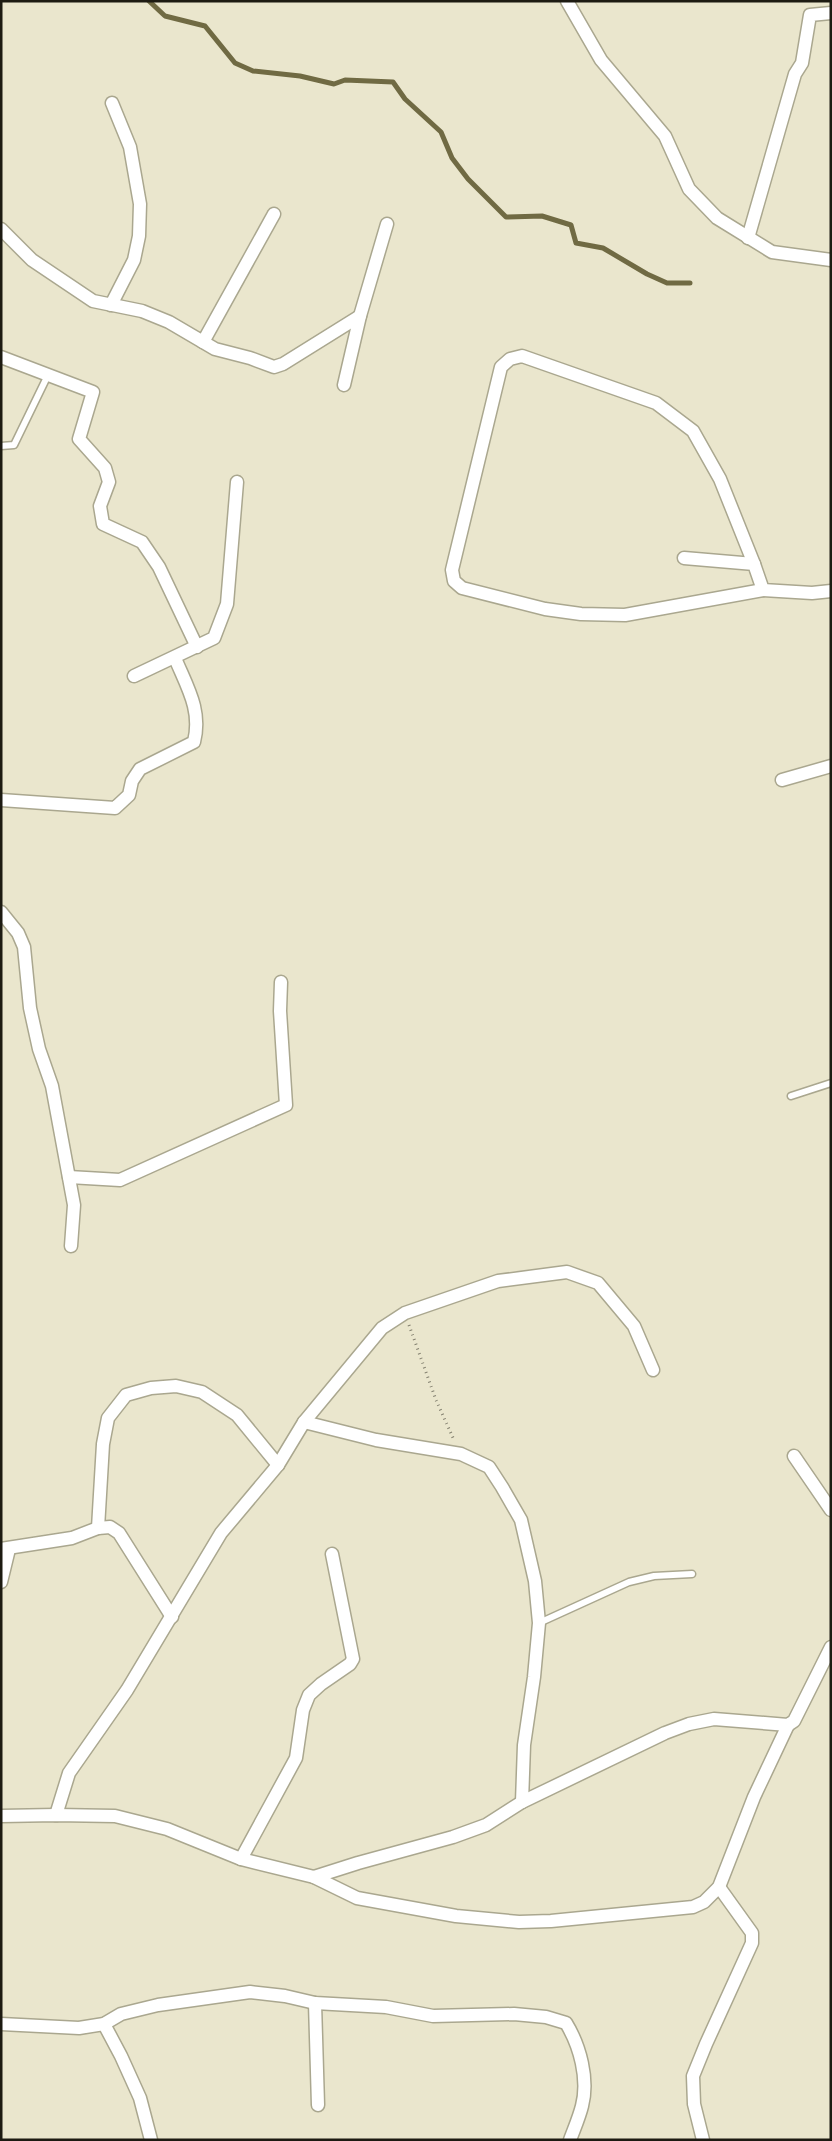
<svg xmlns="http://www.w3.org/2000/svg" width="832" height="2141" font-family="'Crimson Pro',serif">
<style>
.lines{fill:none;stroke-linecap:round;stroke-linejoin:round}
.stream{stroke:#706a43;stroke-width:5}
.service-casing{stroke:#aaa78f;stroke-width:9}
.minor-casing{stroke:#aaa78f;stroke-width:15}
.path{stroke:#848170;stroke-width:3;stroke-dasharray:1 4;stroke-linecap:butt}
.service{stroke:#fff;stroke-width:6}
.minor{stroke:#fff;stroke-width:12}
</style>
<rect width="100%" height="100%" fill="#eae6cd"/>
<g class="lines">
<!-- stream -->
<polyline class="stream" points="149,1 165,16 205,26 235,63 253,71 300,76 334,84 345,80 393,82 405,99 441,132 452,158 468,179 506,217 542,216 571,225 576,243 603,248 647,274 667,283 690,283"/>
<defs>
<g id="service">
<polyline points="1,446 14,445 48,375"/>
<polyline points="791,1096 831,1083"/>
<polyline points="539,1623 629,1582 654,1576 692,1574"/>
</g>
<g id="minor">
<polyline points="567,1 601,60 665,136 689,189 717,218 772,252 831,260"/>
<polyline points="1,229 32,260 93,301 142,311 169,322 215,349 250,358 274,367 283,364 360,316"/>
<polyline points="748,238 795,74 802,63 810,15 831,13"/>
<polyline points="111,305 134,260 139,236 140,204 130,147 112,103"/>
<polyline points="203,342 274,214"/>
<polyline points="1,357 93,392 79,439 105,468 109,482 100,506 103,524 142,542 159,567 197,647"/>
<polyline points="344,385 360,316 387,224"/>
<polyline points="684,558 754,564 763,590 812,593 831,591"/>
<polyline points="754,564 720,479 693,431 656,403 522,356 510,359 501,367 452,570 454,581 462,588 545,609 581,614 625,615 763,590"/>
<polyline points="134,676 214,638 227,604 237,482"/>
<polyline points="782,780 831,766"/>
<path d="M1 800 115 808 129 795 132 781 140 769 194 742C202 710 187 687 175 658"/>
<polyline points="1,912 18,933 24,947 30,1008 39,1049 52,1086 74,1205 71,1246"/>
<polyline points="69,1177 120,1180 286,1105 280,1011 281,982"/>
<polyline points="304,1422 376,1440 461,1454 489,1467 502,1487 521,1520 535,1581 539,1623 534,1677 524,1745 522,1802"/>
<polyline points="794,1456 831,1510"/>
<polyline points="98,1528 103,1444 108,1418 126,1395 151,1388 176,1386 202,1392 237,1415 278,1465"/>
<polyline points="1,1549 72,1538 98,1528 110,1527 119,1533 172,1617"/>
<polyline points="1,1582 9,1549"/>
<polyline points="56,1815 69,1773 127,1690 221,1533 278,1465 304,1422 382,1328 405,1313 498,1281 567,1272 598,1283 634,1326 653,1370"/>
<polyline points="1,1816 56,1815 115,1816 167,1829 241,1859 314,1877 358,1863 453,1837 486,1825 522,1802 665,1733 689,1724 714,1719 788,1725 794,1721 831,1647"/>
<polyline points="241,1859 296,1758 303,1710 309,1695 321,1684 350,1664 353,1659 332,1554"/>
<polyline points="314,1877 357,1898 456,1916 519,1922 551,1921 693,1907 704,1902 719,1887 754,1797 788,1725"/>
<polyline points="315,2003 318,2105"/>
<path d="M1 2024 79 2028 104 2024 121 2014 158 2005 250 1992 285 1996 315 2003 386 2007 433 2016 514 2014 546 2017 566 2023C580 2046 589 2079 582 2106 579 2118 574 2129 570 2140"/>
<polyline points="104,2024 121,2056 140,2098 151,2140"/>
<polyline points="703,2140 694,2104 693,2076 706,2044 752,1943 752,1933 719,1887"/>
</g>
</defs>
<!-- service casing -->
<use href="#service" class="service-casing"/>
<!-- minor casing -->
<use href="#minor" class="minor-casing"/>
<!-- path -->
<polyline class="path" points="409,1325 436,1400 454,1440"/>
<!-- service -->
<use href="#service" class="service"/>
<!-- minor -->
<use href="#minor" class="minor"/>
</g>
<!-- border -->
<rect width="832" height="2141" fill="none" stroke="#1d1b12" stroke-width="5"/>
</svg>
